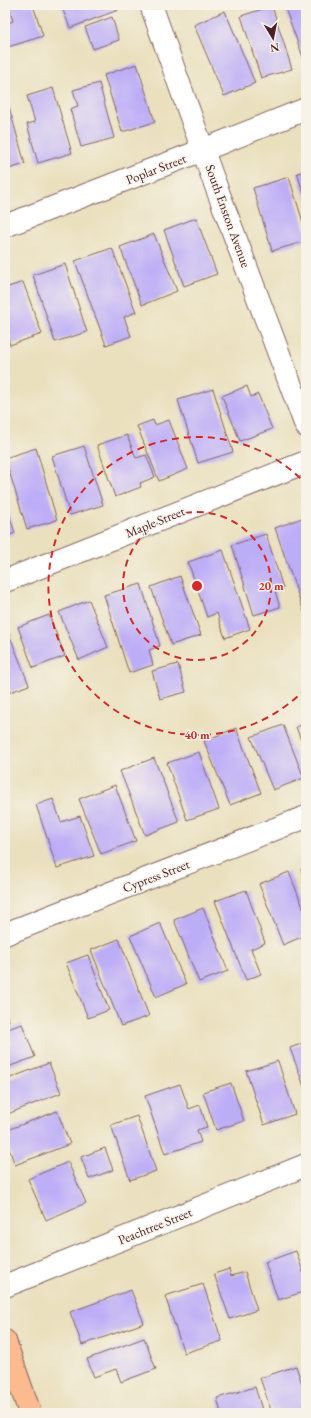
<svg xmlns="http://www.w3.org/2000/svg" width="311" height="1418" font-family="'EB Garamond',serif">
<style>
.building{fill:#bcadf7}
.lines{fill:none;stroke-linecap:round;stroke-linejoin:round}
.minor-casing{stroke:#82635e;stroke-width:24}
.major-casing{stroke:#82635e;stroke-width:24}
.minor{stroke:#fff;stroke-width:22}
.major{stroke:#fcba8e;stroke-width:22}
.ring{fill:none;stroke:#d62828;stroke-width:2;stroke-dasharray:7 5}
.labels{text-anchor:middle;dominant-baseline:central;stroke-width:3;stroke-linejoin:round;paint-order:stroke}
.street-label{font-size:13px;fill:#4a1f2b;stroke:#f7f3e8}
.centre{fill:#d62828;stroke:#f7f3e8;stroke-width:2}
.ring-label{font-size:12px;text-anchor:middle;font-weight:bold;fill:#d62828;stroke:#f7f3e8;stroke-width:3;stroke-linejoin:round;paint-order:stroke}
</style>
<rect width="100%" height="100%" fill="#f7f3e8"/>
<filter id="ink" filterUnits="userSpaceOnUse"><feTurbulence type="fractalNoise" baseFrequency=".025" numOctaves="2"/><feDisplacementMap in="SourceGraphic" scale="8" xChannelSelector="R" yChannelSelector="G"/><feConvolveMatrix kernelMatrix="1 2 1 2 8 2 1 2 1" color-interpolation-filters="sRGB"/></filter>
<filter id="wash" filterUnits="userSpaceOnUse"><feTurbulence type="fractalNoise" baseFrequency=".012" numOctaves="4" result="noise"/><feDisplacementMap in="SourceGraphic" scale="16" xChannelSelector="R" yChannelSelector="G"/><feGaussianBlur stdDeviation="0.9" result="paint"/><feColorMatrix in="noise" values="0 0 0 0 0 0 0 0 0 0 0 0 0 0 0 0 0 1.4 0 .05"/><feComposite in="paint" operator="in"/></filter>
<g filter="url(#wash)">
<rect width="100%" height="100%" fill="#eae0be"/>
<g id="blocks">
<!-- building -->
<g class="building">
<polygon points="19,5 33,5 43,36 5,48 5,24 13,21 9,8"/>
<polygon points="61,5 116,5 118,10 70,28"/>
<polygon points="272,6 292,69 261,78 241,16"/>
<polygon points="300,6 303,17 306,16 306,65 286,11"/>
<polygon points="225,11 255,83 224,96 194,25"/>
<polygon points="112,17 119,40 93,49 85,27"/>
<polygon points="137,64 155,122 122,132 104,75"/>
<polygon points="99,83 114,138 81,147 70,109 78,106 73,90"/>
<polygon points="53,88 72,153 38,163 27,124 35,122 27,96"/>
<polygon points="9,107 25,164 5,170 5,108"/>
<polygon points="306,171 306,200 297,173"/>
<polygon points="289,177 306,232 306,241 272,251 253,188"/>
<polygon points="196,218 217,274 184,286 164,230"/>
<polygon points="154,234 177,291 142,305 120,247"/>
<polygon points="112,248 136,312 124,317 131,336 106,345 75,261"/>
<polygon points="65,264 87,332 55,342 33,275"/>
<polygon points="23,282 42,334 10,345 5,330 5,288"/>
<polygon points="247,386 251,397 258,394 272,429 240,441 222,396"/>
<polygon points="213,389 233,452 198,463 178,400"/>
<polygon points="153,420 155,425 169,420 188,469 159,481 137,426"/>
<polygon points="127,435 136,458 146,455 155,477 140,483 141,487 115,497 97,445"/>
<polygon points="84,446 103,505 70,515 52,456"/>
<polygon points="36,448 57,520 27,529 5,458"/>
<polygon points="5,502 15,533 5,537"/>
<polygon points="302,518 306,529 306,618 275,528"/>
<polygon points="266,534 283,588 275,591 280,607 254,615 232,545"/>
<polygon points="223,550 250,629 225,638 217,613 207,617 188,562"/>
<polygon points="180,576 201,635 171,645 151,587"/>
<polygon points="141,584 160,646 149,650 153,665 129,673 104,595"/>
<polygon points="89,600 108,647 79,660 59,612"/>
<polygon points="49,615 65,656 33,668 18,627"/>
<polygon points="8,631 29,685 5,694 5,632"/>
<polygon points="178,664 186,692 160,699 152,671"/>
<polygon points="306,723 306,753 296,727"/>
<polygon points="283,725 304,778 273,790 251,737"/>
<polygon points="236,728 261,793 230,805 204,741"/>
<polygon points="199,752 219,809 187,820 167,763"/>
<polygon points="154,758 179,822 145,835 120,771"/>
<polygon points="115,785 136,841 101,854 79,799"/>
<polygon points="53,799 61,822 80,816 94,856 57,868 36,805"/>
<polygon points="306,867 306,882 301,869"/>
<polygon points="289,872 306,915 306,935 283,945 259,884"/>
<polygon points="246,890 265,943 251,949 261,974 246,980 215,901"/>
<polygon points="203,908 228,971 199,982 174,920"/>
<polygon points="160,923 186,984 156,997 130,936"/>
<polygon points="119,939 149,1016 121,1026 91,950"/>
<polygon points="88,955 109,1010 88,1018 66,963"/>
<polygon points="5,1011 9,1021 5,1022"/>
<polygon points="22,1024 35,1057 5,1068 5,1030"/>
<polygon points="306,1042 306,1092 290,1048"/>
<polygon points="278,1061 295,1114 264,1125 246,1071"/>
<polygon points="49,1063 61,1093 5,1115 5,1080"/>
<polygon points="231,1083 244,1121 216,1130 203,1092"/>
<polygon points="180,1084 189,1109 200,1105 207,1127 197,1130 201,1142 165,1154 145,1096"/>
<polygon points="57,1111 70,1144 15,1165 5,1138 5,1131"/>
<polygon points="137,1116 156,1171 130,1180 111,1125"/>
<polygon points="105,1148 113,1170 89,1179 81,1157"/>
<polygon points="68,1162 86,1203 46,1220 28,1179"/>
<polygon points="296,1251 306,1281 306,1291 278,1300 265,1262"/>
<polygon points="229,1269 231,1276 245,1272 257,1310 230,1319 214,1274"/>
<polygon points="203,1284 222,1341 184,1353 165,1296"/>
<polygon points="131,1290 144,1323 82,1345 70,1312"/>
<polygon points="144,1338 156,1369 121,1382 116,1369 94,1377 87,1359"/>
<polygon points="296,1366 306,1396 306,1413 272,1413 260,1378"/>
<polygon points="255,1387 263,1413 221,1413 217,1398"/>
</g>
</g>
</g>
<g filter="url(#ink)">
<use href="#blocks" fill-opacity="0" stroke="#82635e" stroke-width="1"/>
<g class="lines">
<defs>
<g id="minor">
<polyline points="151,5 211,173 306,426"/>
<polyline points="5,226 203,150 306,109"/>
<polyline points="5,581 306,462"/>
<polyline points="5,934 306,817"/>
<polyline points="5,1286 306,1165"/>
</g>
<polyline id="major" points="5,1341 30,1413"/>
</defs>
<!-- minor casing -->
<use href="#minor" class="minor-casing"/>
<!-- major casing -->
<use href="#major" class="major-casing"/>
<!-- minor -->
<use href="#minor" class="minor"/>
<!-- major -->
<use href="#major" class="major"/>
</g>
</g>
<!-- distance rings -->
<g class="ring">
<circle cx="197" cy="586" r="74"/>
<path d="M306 688A149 149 0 1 1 306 484"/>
</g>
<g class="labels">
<!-- street labels -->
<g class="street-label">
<text transform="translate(156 169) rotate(-21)">Poplar Street</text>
<text transform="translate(228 216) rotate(70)">South Enston Avenue</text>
<text transform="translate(155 522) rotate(-22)">Maple Street</text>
<text transform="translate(156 876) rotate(-21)">Cypress Street</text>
<text transform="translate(155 1226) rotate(-22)">Peachtree Street</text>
</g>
</g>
<circle cx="197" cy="586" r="6" class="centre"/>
<g class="ring-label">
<text x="271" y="590">20 m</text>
<text x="197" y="739">40 m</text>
</g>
<!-- margin -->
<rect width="311" height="1418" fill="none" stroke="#f7f3e8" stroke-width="20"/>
<!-- north arrow -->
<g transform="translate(273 38) rotate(170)" stroke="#f7f3e8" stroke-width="3" paint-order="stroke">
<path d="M0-3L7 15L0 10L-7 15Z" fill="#4a1f2b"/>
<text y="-6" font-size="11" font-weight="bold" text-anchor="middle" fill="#4a1f2b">N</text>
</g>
</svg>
